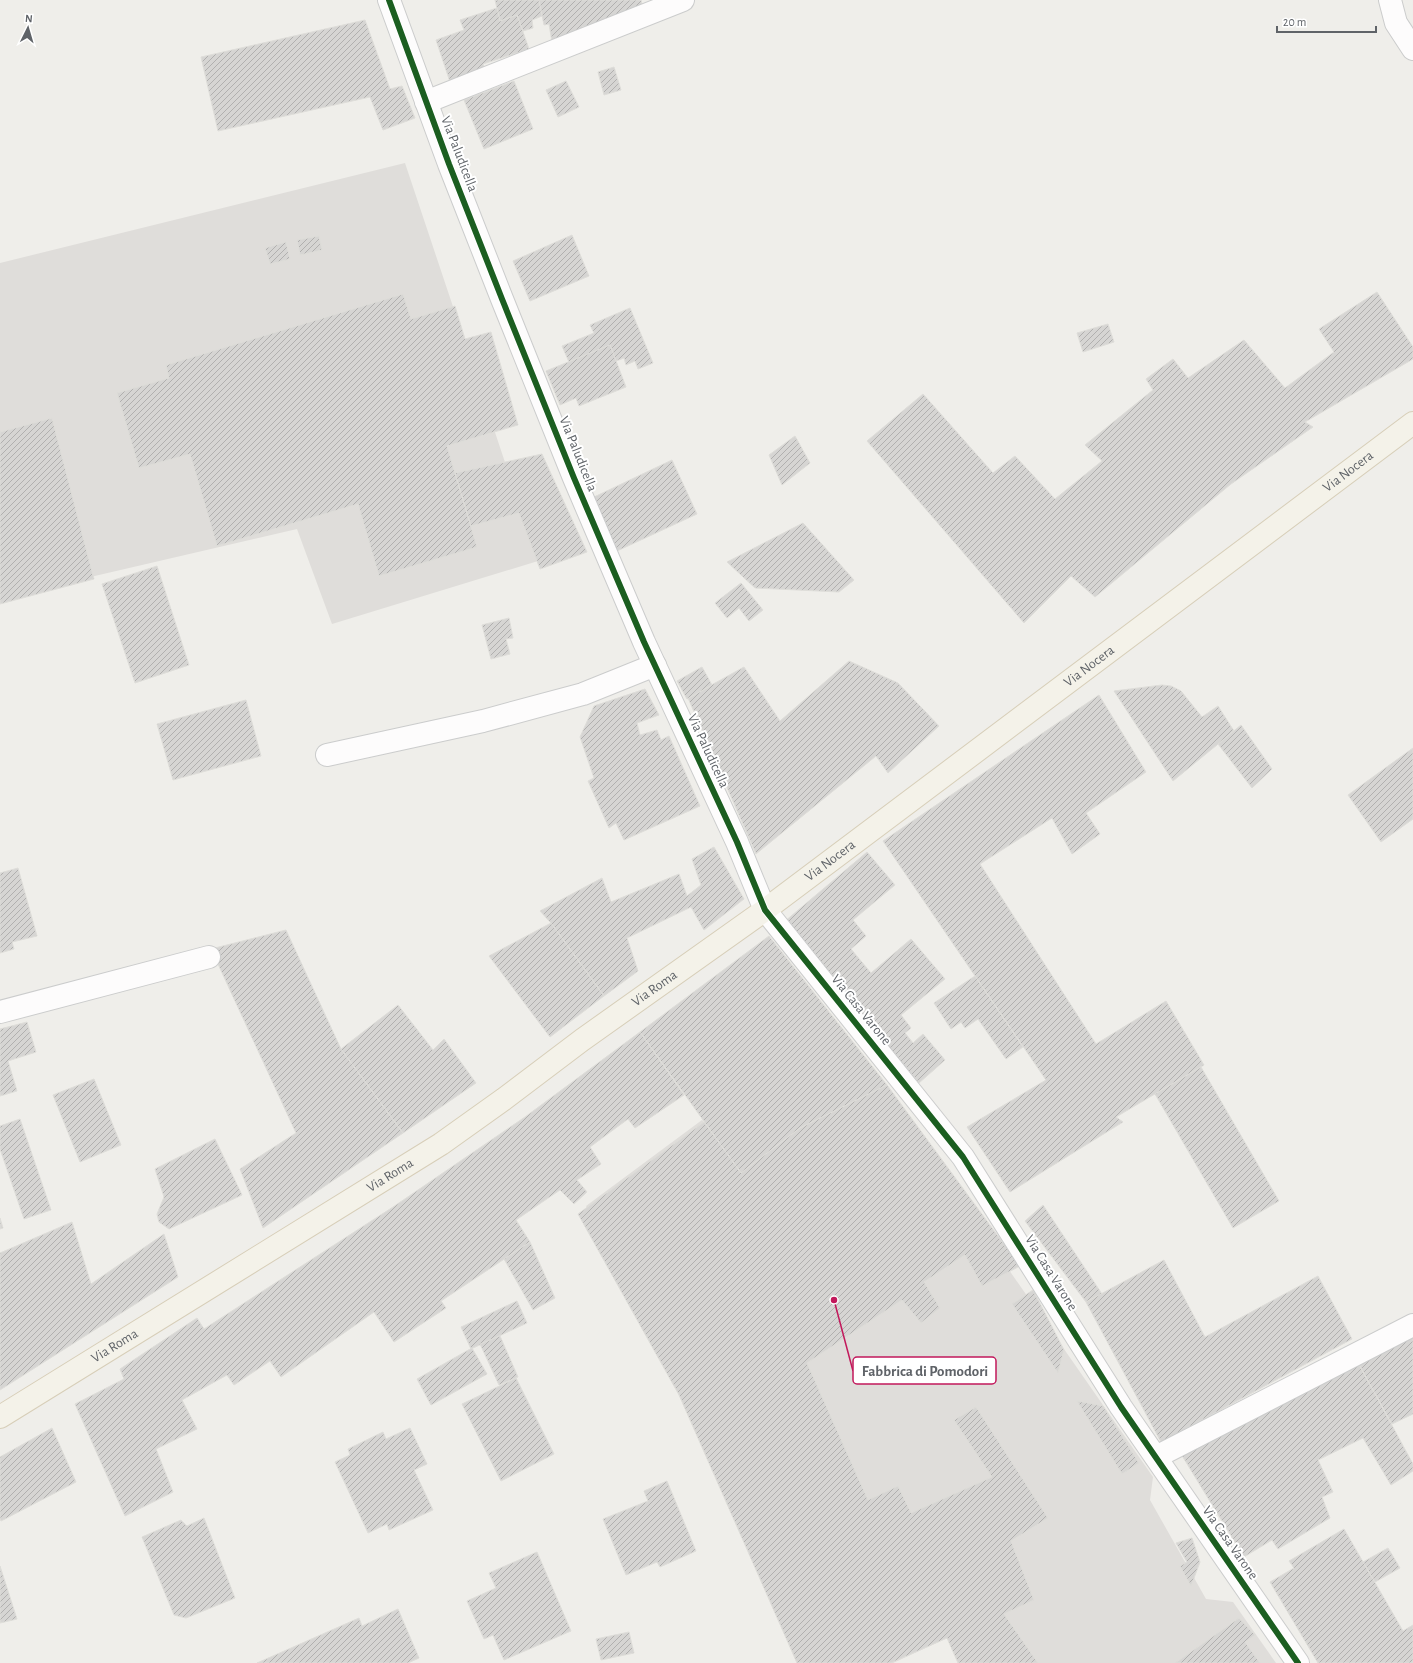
<svg xmlns="http://www.w3.org/2000/svg" width="1413" height="1663" font-family="'Alegreya Sans',sans-serif">
<style>
.industrial{fill:#dfddda}
.building{fill:url(#building-hatch);stroke:#deddd9}
.lines{fill:none;stroke-linecap:round;stroke-linejoin:round}
.minor-casing{stroke:#cbcccc;stroke-width:24}
.major-casing{stroke:#d7ceb8;stroke-width:24}
.minor{stroke:#fdfcfc;stroke-width:22}
.major{stroke:#f4f2e9;stroke-width:22}
.cycleway-casing{stroke:#fff;stroke-width:8}
.cycleway{stroke:#1b5e20;stroke-width:6}
.labels{text-anchor:middle;dominant-baseline:central;stroke-width:4;stroke-linejoin:round;paint-order:stroke}
.street-label{font-size:14px;fill:#5f6368;stroke:#fff}
.leader{fill:none;stroke:#c2185b;stroke-width:1.5}
.callout-dot{fill:#c2185b;stroke:#fff;stroke-width:1.5}
.callout{fill:#fff;stroke:#c2185b;stroke-width:1.5}
.callout-label{font-size:15px;text-anchor:middle;font-weight:bold;fill:#5f6368}
</style>
<defs>
<pattern id="building-hatch" width="6" height="6" patternUnits="userSpaceOnUse"><rect width="6" height="6" fill="#d6d5d3"/><path d="M-1 1l2-2M0 6l6-6M5 7l2-2" fill="none" stroke="#b1b0af"/></pattern>
</defs>
<rect width="100%" height="100%" fill="#efeeea"/>
<!-- industrial -->
<g class="industrial">
<polygon points="405,163 538,561 332,624 297,529 0,598 0,263"/>
<polygon points="881,1086 1153,1477 1150,1500 1206,1599 1233,1602 1276,1663 970,1663 956,1634 893,1663 805,1663 689,1394 586,1206 702,1120 741,1168"/>
</g>
<!-- building -->
<g class="building">
<polygon points="495,0 539,0 542,16 532,20 533,28 523,31 517,15 500,21"/>
<polygon points="539,0 641,0 643,8 630,17 582,27 584,35 552,42 549,24 544,25"/>
<polygon points="497,8 500,21 517,15 529,49 483,64 486,72 451,85 436,40 464,30 460,20"/>
<polygon points="365,20 390,89 402,86 415,118 383,130 370,97 218,131 201,57"/>
<polygon points="614,67 621,90 604,95 598,72"/>
<polygon points="514,81 533,129 484,149 464,100"/>
<polygon points="566,81 579,107 558,117 546,90"/>
<polygon points="572,235 589,276 530,301 513,261"/>
<polygon points="319,236 322,250 300,255 297,240"/>
<polygon points="286,242 290,259 270,264 265,248"/>
<polygon points="1377,292 1413,347 1413,359 1305,422 1313,427 1231,484 1095,597 1071,576 1024,623 867,441 923,394 993,473 1015,456 1055,499 1102,461 1085,445 1153,390 1146,379 1173,359 1188,378 1244,340 1285,388 1334,352 1319,329"/>
<polygon points="403,294 411,319 455,306 465,339 491,332 518,425 447,446 477,547 379,576 358,504 217,546 190,454 139,468 117,393 169,378 166,365"/>
<polygon points="630,308 653,363 638,369 635,361 626,365 624,358 616,361 610,345 569,362 562,346 594,333 590,325"/>
<polygon points="1108,324 1114,342 1083,352 1077,333"/>
<polygon points="610,345 626,387 579,406 576,398 560,405 546,371"/>
<polygon points="52,418 94,579 0,604 0,432"/>
<polygon points="795,436 810,463 782,485 769,455"/>
<polygon points="542,454 587,552 540,569 519,513 471,526 455,473"/>
<polygon points="672,460 697,514 617,551 592,498"/>
<polygon points="803,523 854,580 839,592 755,588 727,562"/>
<polygon points="157,566 189,665 135,683 102,584"/>
<polygon points="741,583 763,610 749,621 739,608 727,618 715,603"/>
<polygon points="509,618 513,638 506,639 510,654 491,659 482,625"/>
<polygon points="849,661 898,683 939,726 888,773 876,756 756,854 688,698 744,667 780,721"/>
<polygon points="702,667 712,685 687,699 677,681"/>
<polygon points="1162,685 1171,686 1181,691 1202,717 1218,706 1234,731 1173,781 1114,691"/>
<polygon points="645,689 659,715 637,723 640,735 657,730 661,740 669,736 700,806 624,840 616,823 609,828 588,781 594,778 580,737 594,706"/>
<polygon points="1099,695 1146,772 1086,813 1100,834 1072,854 1052,818 980,864 1096,1044 1166,1001 1204,1065 1116,1117 1123,1122 1010,1192 967,1127 1046,1080 883,841"/>
<polygon points="246,700 261,756 173,780 157,724"/>
<polygon points="1241,725 1272,769 1252,788 1218,744"/>
<polygon points="1413,748 1413,819 1381,842 1348,795"/>
<polygon points="714,847 744,899 704,930 691,907 627,938 638,971 604,996 551,923 540,911 602,878 611,902 679,874 687,896 701,885 692,859"/>
<polygon points="867,852 895,885 853,920 866,936 851,949 871,973 911,939 945,979 901,1015 911,1028 905,1033 913,1043 923,1034 945,1060 919,1083 784,922"/>
<polygon points="18,868 37,936 12,942 14,949 0,953 0,873"/>
<polygon points="551,923 604,996 550,1037 489,956"/>
<polygon points="286,930 341,1049 403,1133 263,1228 240,1169 296,1133 211,949"/>
<polygon points="769,936 887,1085 800,1128 741,1173 640,1032"/>
<polygon points="975,976 1023,1047 1006,1059 978,1019 965,1028 961,1022 951,1029 934,1003"/>
<polygon points="398,1005 433,1050 444,1039 476,1083 403,1133 341,1049"/>
<polygon points="27,1022 36,1052 8,1061 17,1091 0,1096 0,1029"/>
<polygon points="640,1032 684,1095 635,1128 628,1119 590,1147 601,1164 577,1180 587,1192 574,1204 560,1190 516,1220 530,1242 441,1301 446,1308 394,1342 374,1312 281,1377 270,1361 234,1385 227,1375 182,1400 197,1429 156,1449 173,1492 125,1516 75,1404 124,1379 120,1369 197,1318 204,1329 393,1207 525,1117"/>
<polygon points="1201,1067 1279,1201 1233,1228 1155,1094"/>
<polygon points="94,1079 121,1145 80,1162 53,1095"/>
<polygon points="887,1085 1020,1266 982,1286 965,1255 924,1282 940,1308 921,1323 902,1300 807,1363 868,1500 898,1486 911,1513 992,1477 954,1420 976,1407 1048,1518 1011,1541 1034,1600 1004,1614 1038,1663 958,1663 947,1638 891,1663 797,1663 679,1395 578,1214 704,1122 741,1173 800,1128"/>
<polygon points="20,1119 51,1210 24,1219 0,1149 0,1126"/>
<polygon points="215,1139 242,1195 169,1229 159,1222 157,1214 164,1197 155,1169"/>
<polygon points="1043,1205 1102,1294 1086,1302 1025,1221"/>
<polygon points="0,1218 3,1228 0,1229"/>
<polygon points="72,1222 91,1284 164,1234 178,1277 0,1390 0,1253"/>
<polygon points="530,1242 555,1298 533,1310 504,1259"/>
<polygon points="1164,1260 1205,1337 1318,1276 1352,1339 1161,1442 1086,1302"/>
<polygon points="1033,1290 1064,1350 1058,1373 1012,1304"/>
<polygon points="517,1301 527,1323 471,1349 461,1327"/>
<polygon points="1413,1332 1413,1414 1392,1424 1357,1361"/>
<polygon points="500,1336 518,1377 499,1385 480,1344"/>
<polygon points="472,1348 487,1374 431,1405 417,1379"/>
<polygon points="1357,1361 1413,1464 1413,1471 1391,1485 1363,1438 1318,1460 1333,1492 1322,1497 1330,1518 1278,1549 1272,1540 1244,1557 1181,1454"/>
<polygon points="516,1378 554,1454 501,1481 462,1404"/>
<polygon points="1077,1401 1103,1406 1139,1463 1122,1474"/>
<polygon points="52,1428 76,1482 1,1521 0,1519 0,1457"/>
<polygon points="410,1428 427,1464 414,1470 433,1510 389,1530 387,1524 368,1533 335,1462 350,1455 348,1449 383,1432 386,1439"/>
<polygon points="667,1481 696,1551 660,1567 657,1562 626,1575 603,1519 648,1501 644,1491"/>
<polygon points="204,1518 235,1598 186,1618 174,1615 142,1537 181,1520 187,1526"/>
<polygon points="1344,1529 1403,1631 1413,1625 1413,1663 1318,1663 1270,1582 1294,1568 1289,1561"/>
<polygon points="1192,1538 1200,1562 1191,1586 1180,1566 1187,1562 1176,1543"/>
<polygon points="1388,1548 1400,1568 1375,1582 1363,1562"/>
<polygon points="537,1552 571,1631 504,1660 493,1635 484,1639 467,1601 496,1588 489,1573"/>
<polygon points="0,1566 17,1619 0,1623"/>
<polygon points="398,1609 419,1658 408,1663 257,1663 359,1618 362,1626"/>
<polygon points="1239,1618 1255,1635 1245,1642 1260,1663 1175,1663"/>
<polygon points="629,1632 634,1653 601,1660 596,1639"/>
</g>
<g class="lines">
<defs>
<g id="minor">
<polyline points="389,0 449,164 502,299 574,478 644,642 737,842 765,910 963,1157 1121,1407 1298,1663"/>
<polyline points="1390,0 1396,23 1413,49"/>
<polyline points="426,102 683,0"/>
<polyline points="327,755 483,721 583,694 655,665"/>
<polyline points="0,1012 209,957"/>
<polyline points="1156,1457 1413,1325"/>
</g>
<g id="major">
<path id="s1" d="M0 1417 441 1144 504 1099 582 1040 765 910 1413 423"/>
</g>
</defs>
<!-- minor casing -->
<use href="#minor" class="minor-casing"/>
<!-- major casing -->
<use href="#major" class="major-casing"/>
<!-- minor -->
<use href="#minor" class="minor"/>
<!-- major -->
<use href="#major" class="major"/>
<defs>
<polyline id="cycleway" points="389,0 449,164 502,299 574,478 644,642 737,842 765,910 963,1157 1121,1407 1298,1663"/>
</defs>
<!-- cycleway casing -->
<use href="#cycleway" class="cycleway-casing"/>
<!-- cycleway -->
<use href="#cycleway" class="cycleway"/>
</g>
<g class="labels">
<!-- street labels -->
<g class="street-label">
<text transform="translate(459 154) rotate(69)">Via Paludicella</text>
<text transform="translate(578 454) rotate(68)">Via Paludicella</text>
<text stroke="none"><textPath href="#s1" startOffset="1648">Via Nocera</textPath></text>
<text stroke="none"><textPath href="#s1" startOffset="1324">Via Nocera</textPath></text>
<text transform="translate(708 751) rotate(65)">Via Paludicella</text>
<text stroke="none"><textPath href="#s1" startOffset="1000">Via Nocera</textPath></text>
<text stroke="none"><textPath href="#s1" startOffset="783">Via Roma</textPath></text>
<text transform="translate(861 1010) rotate(51)">Via Casa Varone</text>
<text stroke="none"><textPath href="#s1" startOffset="459">Via Roma</textPath></text>
<text transform="translate(1051 1273) rotate(58)">Via Casa Varone</text>
<text stroke="none"><textPath href="#s1" startOffset="135">Via Roma</textPath></text>
<text transform="translate(1230 1543) rotate(55)">Via Casa Varone</text>
</g>
</g>
<!-- callouts -->
<path class="leader" d="M834 1300L853 1371"/>
<circle class="callout-dot" cx="834" cy="1300" r="4"/>
<rect class="callout" x="853" y="1357" width="143" height="27" rx="4"/>
<g class="callout-label">
<text x="925" y="1376">Fabbrica di Pomodori</text>
</g>
<!-- north arrow -->
<g transform="translate(28 28) rotate(5)" stroke="#ffffff" stroke-width="3" paint-order="stroke">
<path d="M0-3L7 15L0 10L-7 15Z" fill="#5f6368"/>
<text y="-6" font-size="11" font-weight="bold" text-anchor="middle" fill="#5f6368">N</text>
</g>
<!-- scale -->
<path d="M1277 26v6h99v-6" fill="none" stroke="#5f6368" stroke-width="2"/>
<text x="1283" y="26" font-size="12" fill="#5f6368" stroke="#ffffff" stroke-width="3" paint-order="stroke">20 m</text>
</svg>
